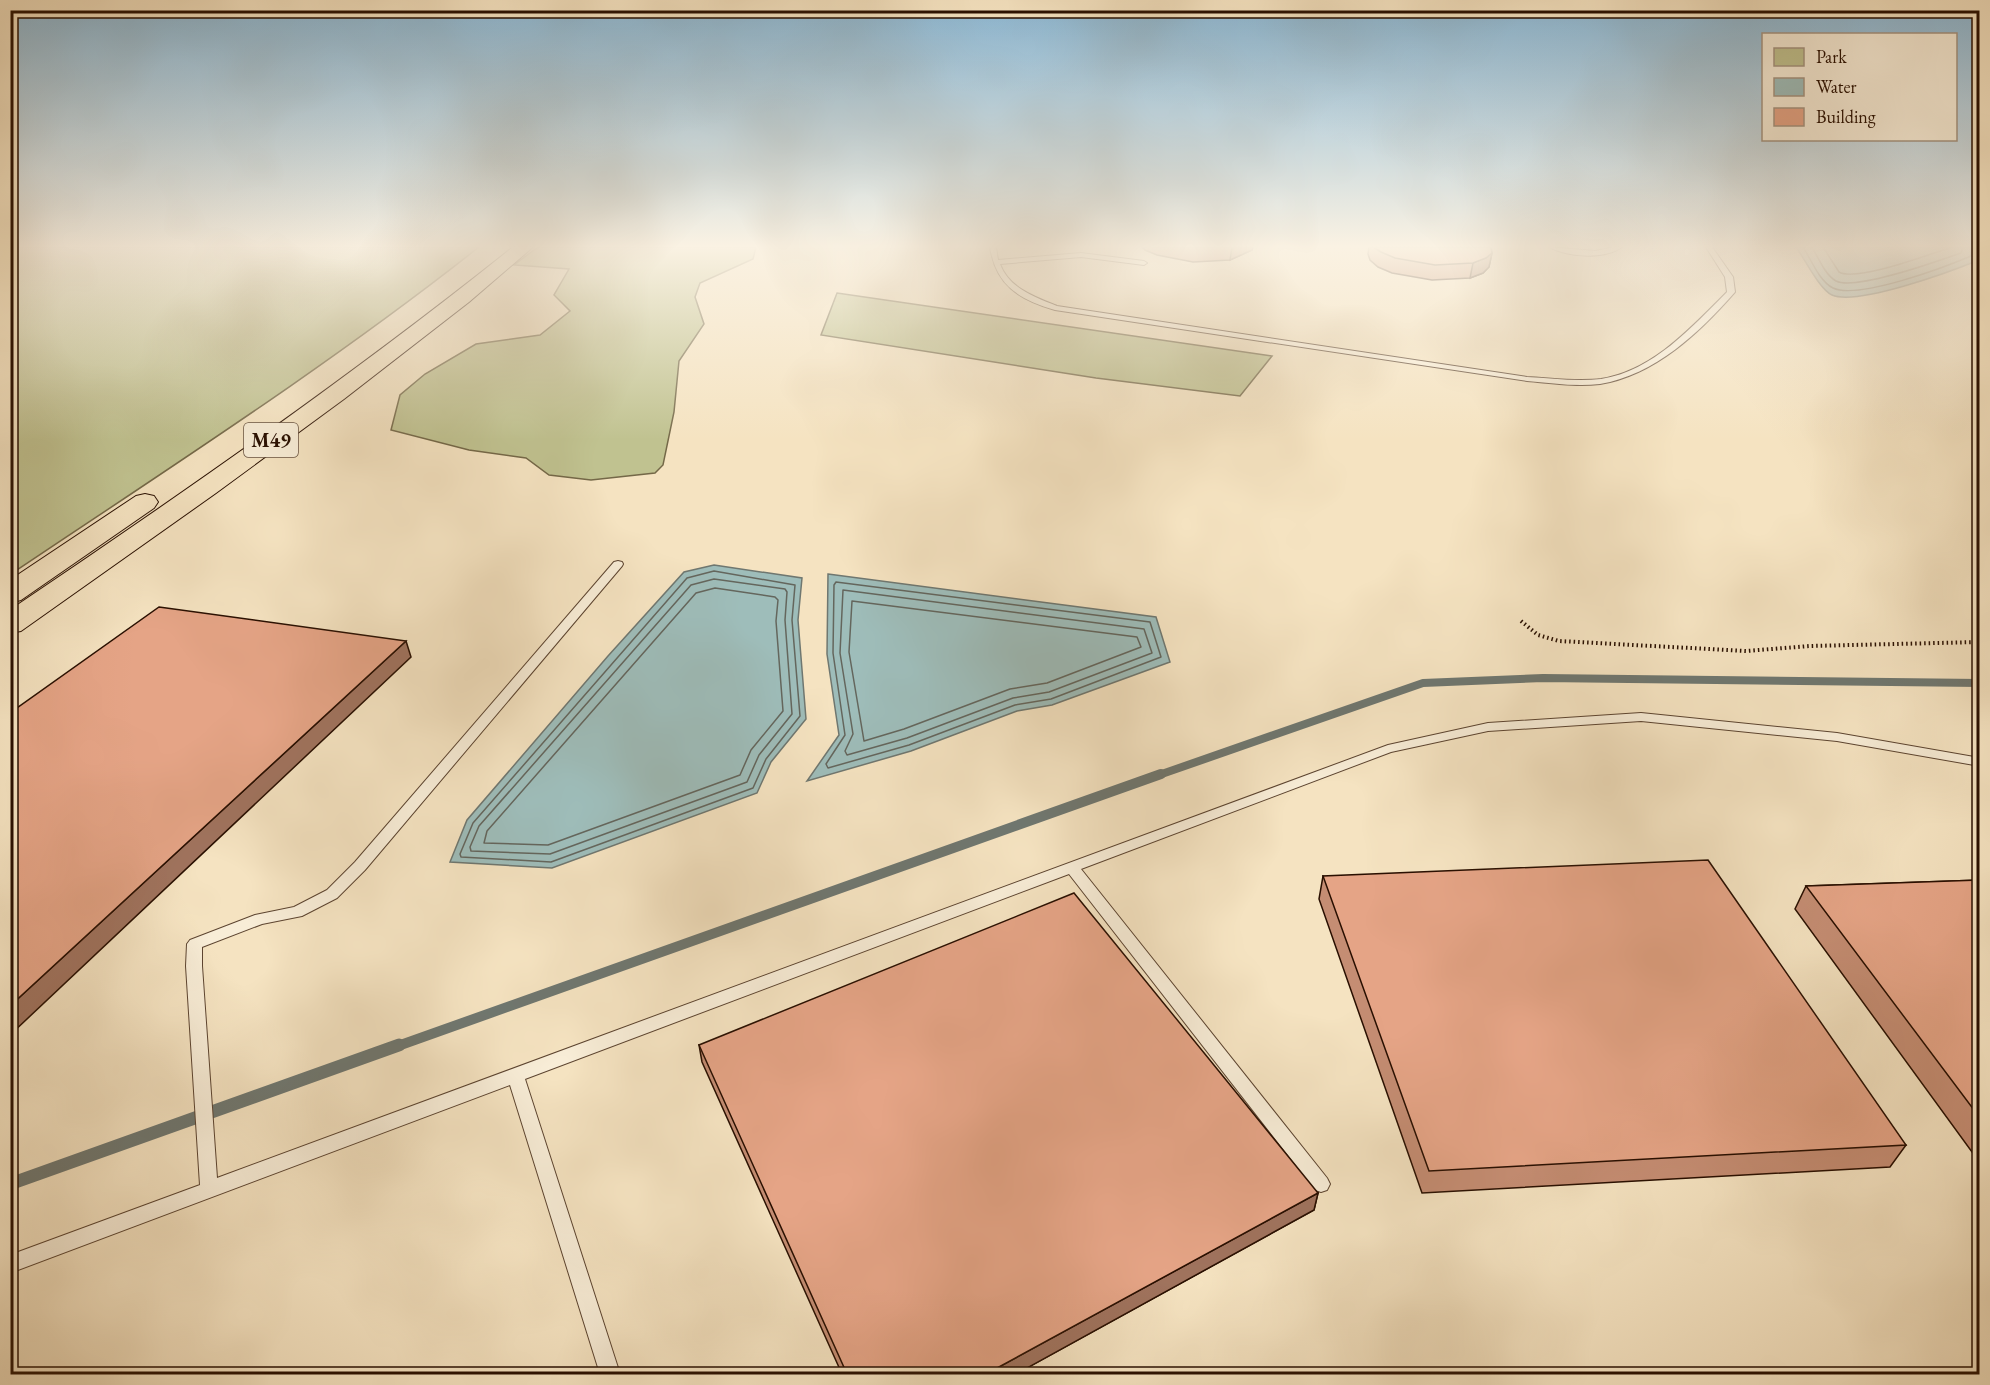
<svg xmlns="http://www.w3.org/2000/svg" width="1990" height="1385" font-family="'EB Garamond',serif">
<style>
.green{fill:#c0c290;stroke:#746848;stroke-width:1.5}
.water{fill:#9ebdba;stroke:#6f7770;stroke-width:1.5}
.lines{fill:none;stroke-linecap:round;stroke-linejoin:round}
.shore{stroke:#64665d;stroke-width:1.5}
.stream-far2{stroke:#6f7770;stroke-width:8}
.stream-far1{stroke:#6f7770;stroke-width:10}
.stream{stroke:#6f7770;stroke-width:13}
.lane-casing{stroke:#5c4430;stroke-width:2}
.highway-casing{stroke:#290f00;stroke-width:2}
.path{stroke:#290f00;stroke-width:4;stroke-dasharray:1.5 3;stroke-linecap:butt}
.lane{fill:#f8edd7;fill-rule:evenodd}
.highway{fill:#f5e3c1;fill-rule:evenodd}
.wall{fill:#c58d73;stroke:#290f00;stroke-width:1.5}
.shaded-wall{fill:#a0735e;stroke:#290f00;stroke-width:1.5}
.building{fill:#e5a486;stroke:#290f00;stroke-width:1.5}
.labels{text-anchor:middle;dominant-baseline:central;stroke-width:6;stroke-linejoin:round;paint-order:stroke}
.shield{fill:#f8edd7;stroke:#675240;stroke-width:1.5}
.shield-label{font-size:20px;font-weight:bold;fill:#290f00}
</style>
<rect width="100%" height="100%" fill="#f5e3c1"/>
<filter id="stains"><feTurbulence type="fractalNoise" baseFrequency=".00333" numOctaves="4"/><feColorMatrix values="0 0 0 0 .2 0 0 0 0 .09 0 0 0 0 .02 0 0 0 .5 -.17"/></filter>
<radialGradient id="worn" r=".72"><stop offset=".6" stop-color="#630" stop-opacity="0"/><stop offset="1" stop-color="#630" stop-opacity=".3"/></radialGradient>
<!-- green -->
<g class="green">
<path d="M11 247H479C330 365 169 468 11 574Z"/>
<polygon points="538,247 756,247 753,259 700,283 695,297 704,324 679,361 674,412 663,465 655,473 591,480 549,475 526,458 469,450 391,430 400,395 425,374 476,344 540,335 570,311 554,295 569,269 514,265"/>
<polygon points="837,293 1272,356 1240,396 1096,378 821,335"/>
</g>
<!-- water -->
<g class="water">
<path d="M1796 247H1969L1979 251V260C1952 271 1858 306 1832 295 1820 290 1804 258 1796 247Z"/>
<polygon points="714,565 802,578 798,620 806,719 771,762 757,793 552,868 450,862 467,820 608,656 684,572"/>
<polygon points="828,574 1156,617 1170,662 1052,705 1017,711 911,751 807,781 839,735 827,654"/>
</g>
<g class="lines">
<!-- shore -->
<g class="shore">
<path d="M1803 247C1811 259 1819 281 1833 288 1858 300 1945 267 1971 256L1970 247"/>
<path d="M1812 247C1818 257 1825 275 1836 281 1856 291 1938 261 1961 253L1963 247"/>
<path d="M1823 247 1839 272C1857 282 1930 254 1952 247"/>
<polygon points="714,571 795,585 792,620 800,716 766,759 753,788 551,862 461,857 460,854 473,823 687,578"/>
<polygon points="714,579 785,589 787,592 785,620 792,714 759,755 747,782 550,854 471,851 470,847 479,826 691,585"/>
<polygon points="836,582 1150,622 1161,657 1051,699 1015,705 909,745 828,768 826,764 845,735 833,653 834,585"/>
<polygon points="715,588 775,597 778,600 776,621 783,711 751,750 740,775 548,845 484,843 487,831 696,593"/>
<polygon points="843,590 1144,629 1152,653 1049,692 1013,698 907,738 847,755 845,751 853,734 840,653"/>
<polygon points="852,601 1137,637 1141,647 1047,683 1010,689 904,729 864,741 849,652"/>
</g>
<!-- stream-far2 -->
<polyline class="stream-far2" points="1156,776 1423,683 1543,678 1980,683"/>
<!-- stream-far1 -->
<polyline class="stream-far1" points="395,1047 1161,774"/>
<!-- stream -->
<polyline class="stream" points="10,1184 399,1045"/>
<defs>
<g id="lane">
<path d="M990 247H996L998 260 1081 253 1144 261 1147 263 1144 265 1081 257 1000 264C1009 288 1034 297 1057 306L1527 377C1551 378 1576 382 1601 379 1653 371 1692 327 1727 292L1725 277 1706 247H1712L1733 277 1735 292C1700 332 1655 375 1600 384 1576 387 1551 383 1527 381L1055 310C1018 299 996 285 990 247Z"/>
<path d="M1549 247 1595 251 1615 247H1622C1604 260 1567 257 1549 247Z"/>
<polygon points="618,561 622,562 623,564 622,566 365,870 337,898 302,916 262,924 202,947 202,966 217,1178 1388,745 1488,723 1641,713 1837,733 1980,758 1980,766 1837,741 1641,721 1488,731 1391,752 1081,869 1327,1178 1330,1184 1327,1190 1321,1192 1315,1190 1069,874 525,1079 620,1374 600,1374 510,1085 10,1273 10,1255 200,1185 186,966 187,944 190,940 255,915 294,907 327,890 355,862 614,562"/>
</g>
<g id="highway">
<path d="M513 247H533L469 302 344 399 216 493 21 631 10 633V610C182 494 352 376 513 247Z"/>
<polygon points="145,494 154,496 158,502 154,508 21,600 10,603 10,580 136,496"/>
</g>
</defs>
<!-- lane casing -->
<use href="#lane" class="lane-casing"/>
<!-- highway casing -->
<use href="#highway" class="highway-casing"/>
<!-- path -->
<polyline class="path" points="1521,621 1538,635 1559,641 1746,651 1810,646 1980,642"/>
<!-- lane -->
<use href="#lane" class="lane"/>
<!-- highway -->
<use href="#highway" class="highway"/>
</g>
<!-- wall -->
<g class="wall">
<polygon points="1142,247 1253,247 1252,250 1230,260 1193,262 1157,255 1145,250"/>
<polygon points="1369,247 1491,247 1492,253 1489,267 1483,273 1470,278 1432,280 1392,273 1378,267 1370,260 1368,254"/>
<polygon points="1323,876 1906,1145 1890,1167 1422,1193 1319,899"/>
<polygon points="1980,880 1980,1163 1795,909 1806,886"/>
<polygon points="699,1045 1318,1193 1314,1210 1016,1374 842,1374 702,1062"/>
</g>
<!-- shaded-wall -->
<g class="shaded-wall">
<polygon points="1232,247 1253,247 1252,250 1230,260"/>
<polygon points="1492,253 1489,267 1483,273 1470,278 1473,263"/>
<polygon points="406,641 411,657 10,1035 10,1006"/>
<polygon points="1318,1193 1314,1210 1016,1374 986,1374"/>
</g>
<!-- building -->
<g class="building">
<polygon points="1373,247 1491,247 1492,253 1486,258 1473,263 1435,265 1395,258 1381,252"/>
<polygon points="159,607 406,641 10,1006 10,713"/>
<polygon points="1708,860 1906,1145 1429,1171 1323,876"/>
<polygon points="1980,880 1980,1118 1806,886"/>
<polygon points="1074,893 1318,1193 986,1374 847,1374 699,1045"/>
</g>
<!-- sky -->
<linearGradient id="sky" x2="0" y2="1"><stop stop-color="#8ab8d6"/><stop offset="0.56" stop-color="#faf2e3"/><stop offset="1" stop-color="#faf2e3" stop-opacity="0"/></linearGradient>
<rect width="1990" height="440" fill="url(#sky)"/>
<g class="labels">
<!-- shield labels -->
<rect class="shield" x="244" y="423" width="54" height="34" rx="4.5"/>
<g class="shield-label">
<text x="271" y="440">M49</text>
</g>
</g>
<!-- margin -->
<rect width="1990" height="1385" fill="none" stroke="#f5e3c1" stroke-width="36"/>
<rect x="12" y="12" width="1966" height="1361" fill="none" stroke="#290f00" stroke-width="3"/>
<rect x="18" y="18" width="1954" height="1349" fill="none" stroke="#290f00" stroke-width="1.5"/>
<!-- legend -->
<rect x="1762" y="33" width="195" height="108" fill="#f8edd7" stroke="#a59481" stroke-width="1.5"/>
<rect x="1774" y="48" width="30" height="18" fill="#c0c290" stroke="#a59481" stroke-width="1.5"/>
<text x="1816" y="63" font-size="18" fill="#290f00">Park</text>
<rect x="1774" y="78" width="30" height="18" fill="#9ebdba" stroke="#a59481" stroke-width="1.5"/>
<text x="1816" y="93" font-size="18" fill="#290f00">Water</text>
<rect x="1774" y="108" width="30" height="18" fill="#e5a486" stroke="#a59481" stroke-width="1.5"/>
<text x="1816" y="123" font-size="18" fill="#290f00">Building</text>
<rect width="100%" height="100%" filter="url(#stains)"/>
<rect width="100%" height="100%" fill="url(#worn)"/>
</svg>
